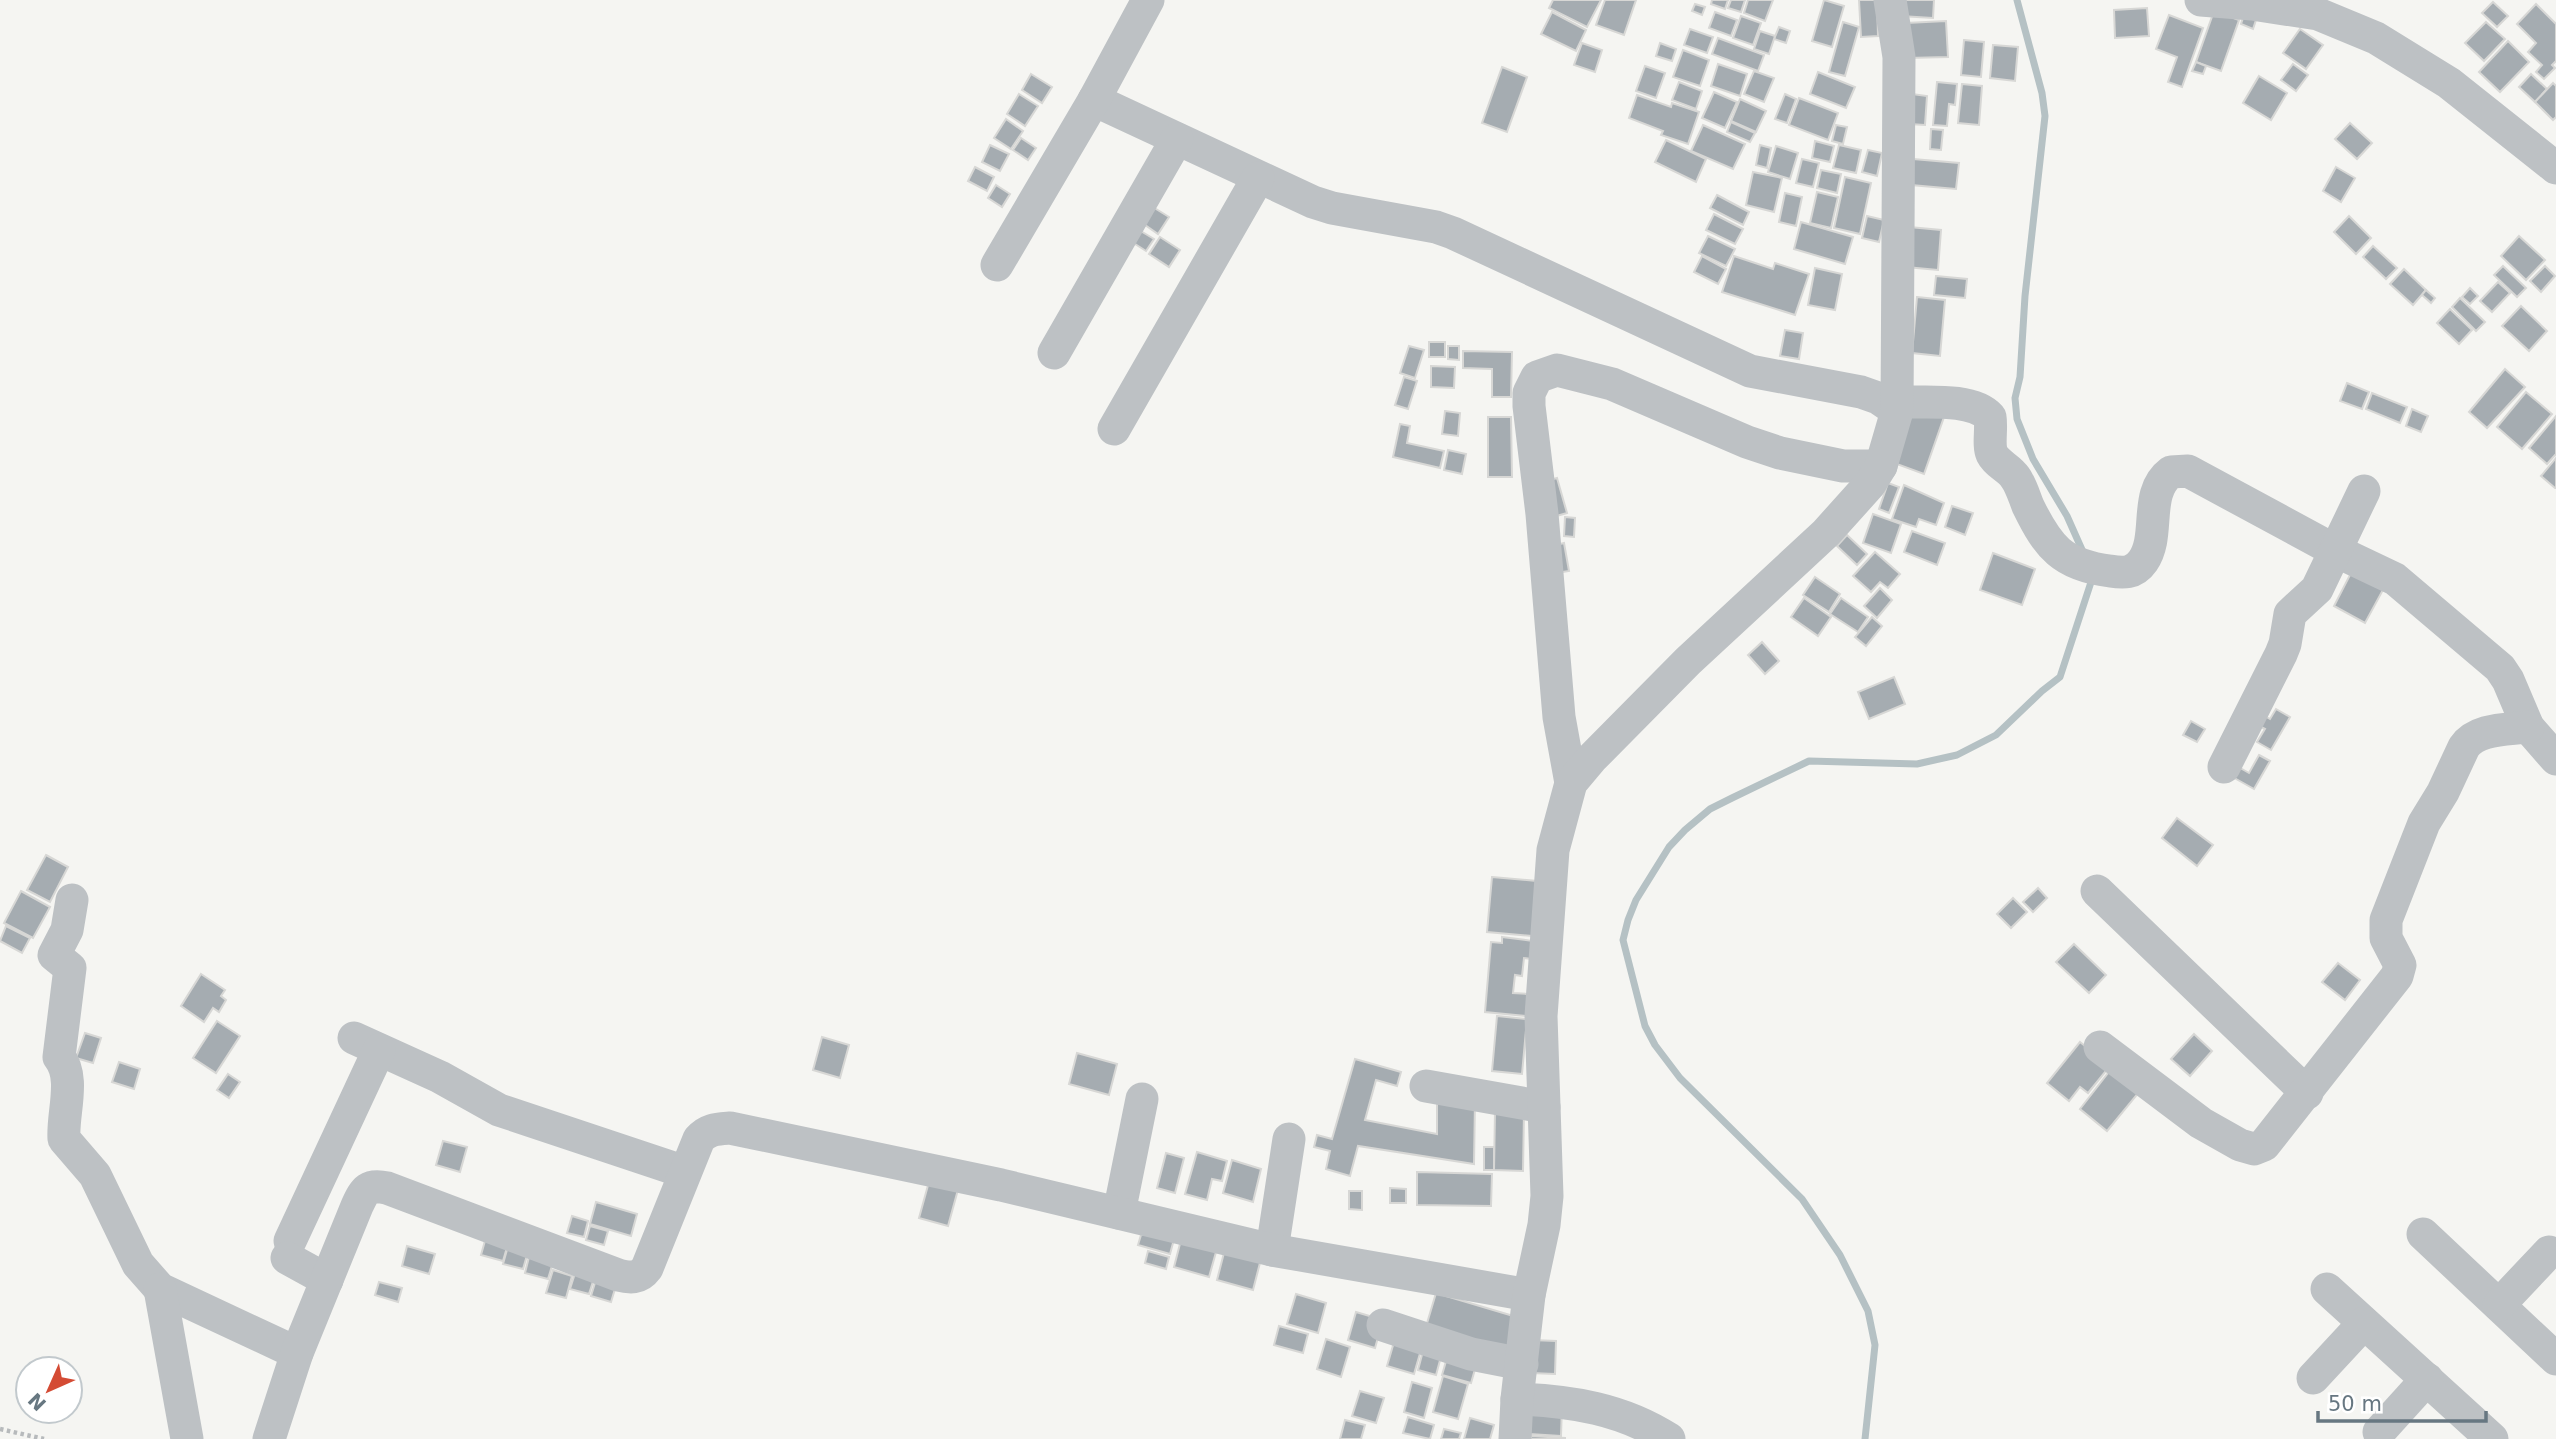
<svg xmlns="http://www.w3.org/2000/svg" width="2556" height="1439" font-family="'DejaVu Sans',sans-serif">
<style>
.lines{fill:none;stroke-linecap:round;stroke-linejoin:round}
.stream{stroke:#b5c1c4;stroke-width:7}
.building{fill:#a5acb1;stroke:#d7d7d5;stroke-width:2}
.path{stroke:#b7babc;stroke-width:4.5;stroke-dasharray:3.5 3.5;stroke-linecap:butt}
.minor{stroke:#bdc1c4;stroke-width:33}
</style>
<rect width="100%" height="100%" fill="#f5f5f2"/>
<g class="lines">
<!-- stream -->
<g class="stream">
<polyline points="2017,0 2042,93 2045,116 2025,296 2020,377 2015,398 2017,419 2033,459 2067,516 2083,552"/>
<polyline points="1865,1439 1875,1345 1868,1311 1840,1255 1802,1199 1680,1078 1655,1045 1645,1026 1623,940 1628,920 1636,900 1669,847 1685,830 1710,809 1732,798 1809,761 1917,764 1957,755 1996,735 2042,691 2060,677 2093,576"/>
</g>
</g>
<!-- building -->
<g class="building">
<polygon points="1553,0 1601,0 1587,27 1549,8"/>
<polygon points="1605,0 1636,0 1624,35 1596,25"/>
<polygon points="1712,0 1728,0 1725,9 1711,4"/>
<polygon points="1731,0 1745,0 1741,12 1728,8"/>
<polygon points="1748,0 1773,0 1765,21 1744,13"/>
<polygon points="1824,0 1844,6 1832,47 1812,41"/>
<polygon points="1859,0 1877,0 1878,36 1861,37"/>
<polygon points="1901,0 1934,0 1933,18 1900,16"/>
<polygon points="2493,2 2508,16 2497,27 2482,13"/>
<polygon points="1695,4 1705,7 1702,15 1692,11"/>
<polygon points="2536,4 2556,24 2556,61 2552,65 2555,68 2544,79 2536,72 2542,65 2528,52 2536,43 2517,24"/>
<polygon points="2147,8 2149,36 2115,38 2114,10"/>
<polygon points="2214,11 2239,20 2221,71 2196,62"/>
<polygon points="1552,12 1586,30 1576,51 1541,34"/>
<polygon points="1715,12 1737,20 1731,36 1709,28"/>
<polygon points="2245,12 2257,17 2253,29 2241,24"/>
<polygon points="2169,15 2203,28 2182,87 2168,82 2177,57 2156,49"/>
<polygon points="1741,16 1761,23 1753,45 1733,38"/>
<polygon points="1946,21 1948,57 1907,58 1906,23"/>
<polygon points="1843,22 1859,27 1845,76 1829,72"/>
<polygon points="2486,22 2505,39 2484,61 2465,43"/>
<polygon points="1779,27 1790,31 1786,43 1774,39"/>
<polygon points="1690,29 1713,37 1707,53 1684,45"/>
<polygon points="2300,29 2323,45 2306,69 2283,53"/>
<polygon points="1760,31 1775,36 1769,54 1754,49"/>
<polygon points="1718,38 1764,55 1758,71 1712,54"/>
<polygon points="1964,40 1984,42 1981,77 1961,75"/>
<polygon points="2508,41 2529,62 2500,92 2479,72"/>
<polygon points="1582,43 1602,50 1595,72 1574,65"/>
<polygon points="1660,43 1676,49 1672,61 1656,56"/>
<polygon points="1993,45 2018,47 2015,81 1990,78"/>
<polygon points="1683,50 1709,60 1700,86 1673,77"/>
<polygon points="2196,62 2206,66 2203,74 2192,71"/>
<polygon points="1718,64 1747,74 1740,96 1711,86"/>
<polygon points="2293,64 2308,75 2296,91 2281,80"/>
<polygon points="1645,66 1665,73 1656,98 1636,91"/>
<polygon points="1502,67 1527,77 1507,132 1482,123"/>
<polygon points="1754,71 1774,78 1764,102 1744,94"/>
<polygon points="1818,72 1855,87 1846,108 1810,94"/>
<polygon points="1031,74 1052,87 1042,103 1022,90"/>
<polygon points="2531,74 2547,89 2535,102 2519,87"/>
<polygon points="2259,76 2287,93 2271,120 2243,103"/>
<polygon points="1679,82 1702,91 1696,109 1672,100"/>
<polygon points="1937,82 1957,84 1955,105 1949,104 1947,126 1933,125"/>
<polygon points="2553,83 2556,86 2556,117 2553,120 2535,102"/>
<polygon points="1962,84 1982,86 1979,125 1958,123"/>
<polygon points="1714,92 1737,102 1725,128 1702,118"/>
<polygon points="1019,94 1038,106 1025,126 1007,114"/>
<polygon points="1785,94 1796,99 1787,123 1775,119"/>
<polygon points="1912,94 1927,96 1925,125 1909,124"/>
<polygon points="1637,95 1671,107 1672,103 1699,112 1688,144 1661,135 1663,131 1629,118"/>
<polygon points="1799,98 1838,113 1828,140 1789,125"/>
<polygon points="1740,99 1766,111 1756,132 1731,121"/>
<polygon points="1006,119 1023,131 1011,149 994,138"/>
<polygon points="1731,122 1755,133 1750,142 1727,132"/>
<polygon points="2350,123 2372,143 2357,159 2335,139"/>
<polygon points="1703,125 1745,144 1733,169 1691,151"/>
<polygon points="1836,125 1847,127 1843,144 1832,141"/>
<polygon points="1931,129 1943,130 1941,150 1930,149"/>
<polygon points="1021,138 1036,148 1028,160 1013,150"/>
<polygon points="1666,140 1706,159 1696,182 1655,162"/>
<polygon points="1815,141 1834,146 1830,162 1812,158"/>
<polygon points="990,145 1009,154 1000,171 982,162"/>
<polygon points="1760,145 1771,148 1767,168 1756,165"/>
<polygon points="1839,145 1861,150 1856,173 1833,168"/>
<polygon points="1776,146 1798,153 1790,179 1768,172"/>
<polygon points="1868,150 1882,153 1877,176 1862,172"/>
<polygon points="1802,159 1819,163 1813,187 1796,183"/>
<polygon points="1913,159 1959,163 1956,189 1911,185"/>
<polygon points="975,167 994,177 987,191 968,181"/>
<polygon points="2336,167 2355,178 2341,202 2323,191"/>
<polygon points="1821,170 1841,174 1837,193 1817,188"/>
<polygon points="1753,172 1782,178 1774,212 1746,205"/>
<polygon points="1845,177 1871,183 1860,234 1834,228"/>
<polygon points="996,185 1010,194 1002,207 988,198"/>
<polygon points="1817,192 1838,197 1831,228 1810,223"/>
<polygon points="1785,193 1802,197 1796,226 1779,222"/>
<polygon points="1717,195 1749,212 1743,225 1710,208"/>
<polygon points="1148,204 1169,217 1158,234 1138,220"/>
<polygon points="1714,214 1743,229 1735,244 1706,230"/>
<polygon points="1867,216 1884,220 1879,242 1862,238"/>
<polygon points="2349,216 2371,238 2356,254 2334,232"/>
<polygon points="1801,222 1853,237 1845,264 1794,249"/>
<polygon points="1909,227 1941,230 1938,270 1906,267"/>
<polygon points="1139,230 1154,239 1146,251 1132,242"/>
<polygon points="1708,236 1735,249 1726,266 1699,253"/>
<polygon points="2519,236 2545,260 2526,280 2501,256"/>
<polygon points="1160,237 1180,250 1169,267 1149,254"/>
<polygon points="2373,246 2397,268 2386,279 2363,257"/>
<polygon points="1702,256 1726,269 1718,284 1694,272"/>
<polygon points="1734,256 1773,269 1775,263 1809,274 1795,315 1722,292"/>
<polygon points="2503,266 2526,288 2517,297 2494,275"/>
<polygon points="2545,266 2555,276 2541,292 2530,281"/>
<polygon points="1815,268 1842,274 1835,310 1808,305"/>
<polygon points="2404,269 2426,290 2413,305 2390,284"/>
<polygon points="1936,276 1967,279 1965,298 1934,295"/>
<polygon points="2498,282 2510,293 2492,312 2480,301"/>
<polygon points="2470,288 2478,296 2470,304 2462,297"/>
<polygon points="2426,290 2435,298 2431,303 2422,295"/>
<polygon points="1917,297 1945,300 1940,356 1912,353"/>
<polygon points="2460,298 2485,322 2476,331 2452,307"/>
<polygon points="2521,306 2547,331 2529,351 2502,326"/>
<polygon points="2450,309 2472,330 2459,344 2437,323"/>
<polygon points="1785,330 1803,333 1799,359 1780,356"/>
<rect x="1429" y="342" width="16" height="15"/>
<polygon points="1409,346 1424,350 1415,378 1400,373"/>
<polygon points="1448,346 1459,346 1459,360 1448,359"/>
<polygon points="1463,351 1512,352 1511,397 1492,397 1492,369 1463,368"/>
<polygon points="1431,366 1455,367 1454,388 1431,387"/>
<polygon points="2505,369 2525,387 2487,428 2469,412"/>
<polygon points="1404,377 1417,381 1408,409 1395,405"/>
<polygon points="2347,383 2369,392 2362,409 2340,401"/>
<polygon points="2526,392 2552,414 2522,449 2497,427"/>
<polygon points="2372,393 2407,407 2400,423 2366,409"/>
<polygon points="1914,406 1944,417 1924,474 1894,463"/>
<polygon points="2412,409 2428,416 2421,432 2406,426"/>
<polygon points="1445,411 1460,413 1458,436 1442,434"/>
<polygon points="2556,416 2556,454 2547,464 2529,448"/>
<polygon points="1488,417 1511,417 1512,477 1488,477"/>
<polygon points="1400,424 1410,426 1407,443 1444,451 1440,468 1393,457"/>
<polygon points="1448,450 1466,454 1462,474 1444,470"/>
<polygon points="2556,458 2556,488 2555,488 2541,476"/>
<polygon points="1557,478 1567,513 1553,517 1543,482"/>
<polygon points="1888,483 1899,487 1889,513 1879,509"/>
<polygon points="1904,485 1944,503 1936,525 1919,519 1916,527 1892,519"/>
<polygon points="1952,506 1973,513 1965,535 1945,527"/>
<polygon points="1873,514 1901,524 1891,553 1863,543"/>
<polygon points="1565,517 1575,518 1574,537 1564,536"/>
<polygon points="1912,531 1945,543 1937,565 1904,552"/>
<polygon points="1847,535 1867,554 1857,565 1837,546"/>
<polygon points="1564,543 1569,571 1556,573 1552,546"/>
<polygon points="1875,552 1900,574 1888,588 1880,582 1871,592 1853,576"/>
<polygon points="1993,553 2035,569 2022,605 1980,590"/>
<polygon points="2352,571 2384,588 2365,623 2334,606"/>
<polygon points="1815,577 1840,594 1829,612 1803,595"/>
<polygon points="1880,588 1892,600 1877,618 1864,606"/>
<polygon points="1804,598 1831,617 1818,636 1791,617"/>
<polygon points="1841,598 1868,617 1858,632 1830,614"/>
<polygon points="1872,617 1882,626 1866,646 1855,637"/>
<polygon points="1762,642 1779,661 1765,674 1748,655"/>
<polygon points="1894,677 1905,704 1869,719 1858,692"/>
<polygon points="2276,709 2290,717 2271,750 2257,742 2265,729 2250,721 2256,711 2270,719"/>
<polygon points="2191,721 2205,729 2197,742 2183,735"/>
<polygon points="2259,755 2270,761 2254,789 2229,775 2235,765 2249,773"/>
<polygon points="2177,818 2213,845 2197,866 2162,838"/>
<polygon points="46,855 68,867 50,902 27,890"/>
<polygon points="1492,877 1537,881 1532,936 1487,932"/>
<polygon points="2038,888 2047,898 2033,912 2023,902"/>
<polygon points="21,891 50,907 33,938 4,923"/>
<polygon points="2013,898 2027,912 2011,928 1997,914"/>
<polygon points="6,926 30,938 22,953 0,941"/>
<polygon points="1502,937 1533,941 1532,959 1524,958 1522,976 1515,975 1513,993 1528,994 1526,1016 1485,1012 1491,942 1502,943"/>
<polygon points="2074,944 2106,975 2089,993 2056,962"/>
<polygon points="2338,963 2360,980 2345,1000 2322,982"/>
<polygon points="201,974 225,990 221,996 226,1000 219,1012 213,1008 204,1022 181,1006"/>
<polygon points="1497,1016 1527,1019 1522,1074 1492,1071"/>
<polygon points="217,1021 240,1036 216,1073 193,1058"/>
<polygon points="85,1033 101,1038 93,1063 76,1058"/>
<polygon points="2194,1034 2212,1051 2190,1076 2171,1059"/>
<polygon points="822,1037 849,1045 840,1078 813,1070"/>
<polygon points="2080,1042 2110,1066 2088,1093 2080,1087 2069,1101 2047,1083"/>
<polygon points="1077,1053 1117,1064 1109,1095 1069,1084"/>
<polygon points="1355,1059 1401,1072 1397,1086 1376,1080 1365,1120 1437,1134 1437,1100 1475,1101 1474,1164 1358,1146 1350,1176 1326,1169 1330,1151 1314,1147 1317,1135 1332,1139"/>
<polygon points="119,1062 140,1069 134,1089 112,1082"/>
<polygon points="2112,1068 2140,1091 2107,1131 2080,1109"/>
<polygon points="228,1074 240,1082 229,1098 217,1090"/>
<polygon points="1495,1111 1524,1111 1523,1171 1494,1170"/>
<polygon points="443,1141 467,1147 460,1172 436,1165"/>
<rect x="1484" y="1147" width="10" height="23"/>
<polygon points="1197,1152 1227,1161 1222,1181 1212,1179 1207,1200 1185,1194"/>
<polygon points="1166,1153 1184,1158 1175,1193 1157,1188"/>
<polygon points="1232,1160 1261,1169 1253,1202 1223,1193"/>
<polygon points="1417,1172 1492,1174 1491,1206 1417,1205"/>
<polygon points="930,1178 959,1186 948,1226 919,1218"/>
<polygon points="1390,1188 1406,1189 1406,1203 1390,1203"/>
<polygon points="1349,1191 1362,1191 1362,1210 1349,1209"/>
<polygon points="596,1202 637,1214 631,1236 590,1224"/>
<polygon points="572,1216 588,1221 584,1237 567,1233"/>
<polygon points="590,1226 608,1231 604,1245 586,1240"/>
<polygon points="488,1230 510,1237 503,1261 481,1255"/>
<polygon points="1176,1232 1170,1254 1138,1245 1141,1235"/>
<polygon points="1182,1236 1218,1245 1209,1277 1174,1267"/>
<polygon points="510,1239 530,1245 523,1269 503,1264"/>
<polygon points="1226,1245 1262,1255 1253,1290 1217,1280"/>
<polygon points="407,1246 435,1254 429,1274 402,1266"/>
<polygon points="531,1249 555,1256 548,1279 525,1273"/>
<polygon points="1148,1251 1169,1257 1166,1269 1145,1263"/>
<polygon points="577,1267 596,1272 589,1294 570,1289"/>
<polygon points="553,1270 572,1276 566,1298 546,1293"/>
<polygon points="598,1273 618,1279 611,1302 591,1296"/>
<polygon points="379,1282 402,1288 398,1302 375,1295"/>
<polygon points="1436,1293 1520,1318 1510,1354 1425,1330"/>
<polygon points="1296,1294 1326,1303 1318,1333 1287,1324"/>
<polygon points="1356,1312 1383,1320 1375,1348 1348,1340"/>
<polygon points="1279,1326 1308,1334 1303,1353 1274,1345"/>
<polygon points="1326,1339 1350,1347 1341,1377 1317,1369"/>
<polygon points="1532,1340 1556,1341 1555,1374 1531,1373"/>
<polygon points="1394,1342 1421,1350 1414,1374 1387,1366"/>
<polygon points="1424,1347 1442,1353 1436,1375 1418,1370"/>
<polygon points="1449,1351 1478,1359 1471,1383 1442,1375"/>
<polygon points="1443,1376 1468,1384 1458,1419 1433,1412"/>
<polygon points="1412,1382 1432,1388 1424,1418 1404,1412"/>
<polygon points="1360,1391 1384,1398 1376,1423 1352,1416"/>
<polygon points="1531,1404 1562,1406 1561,1436 1529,1434"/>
<polygon points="1408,1417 1434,1425 1430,1439 1403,1433"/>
<polygon points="1470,1418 1494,1425 1490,1439 1464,1439"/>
<polygon points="1345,1420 1365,1425 1361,1439 1340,1439"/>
<polygon points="1444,1429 1461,1433 1459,1439 1441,1439"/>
<polygon points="1531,1436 1565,1438 1565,1439 1531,1439"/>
</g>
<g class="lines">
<!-- path -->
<polyline class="path" points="0,1429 44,1439"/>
<!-- minor -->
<g class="minor">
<polyline points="2201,0 2252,4 2318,14 2376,38 2449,83 2556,168"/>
<polyline points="1094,100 1313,202 1332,208 1436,227 1453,233 1750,371 1861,392 1878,398 1897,411"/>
<polyline points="997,265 1094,100 1148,0"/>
<polyline points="1054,353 1177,139"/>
<path d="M1897 402C1923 403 1972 397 1990 417 1992 428 1988 445 1992 454 1997 464 2009 468 2015 477 2021 485 2024 496 2028 506 2048 547 2062 565 2110 571 2123 573 2134 574 2143 561 2161 535 2143 493 2171 472L2188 471 2334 550 2395 579 2500 668 2508 680 2528 727 2556 759"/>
<polyline points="1114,429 1258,178"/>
<polyline points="2224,767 2281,654 2285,644 2290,614 2317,589 2364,491"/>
<polyline points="1571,783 1559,717 1542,514 1529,406 1529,393 1537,377 1557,370 1612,384 1747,442 1780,453 1843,466 1881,466"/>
<polyline points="2097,891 2307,1093"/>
<path d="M72 900 67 930 54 955 70 968 59 1057C76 1078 62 1114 64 1139L95 1175 138 1264 160 1289 297 1353"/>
<polyline points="354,1038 440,1077 499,1110 685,1172"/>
<path d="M2100 1047 2201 1123 2240 1145 2254 1149 2264 1145 2397 976 2400 965 2386 938V920L2424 823 2443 792 2464 747C2477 728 2507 730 2528 727"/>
<polyline points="1426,1086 1544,1107"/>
<polyline points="1119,1213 1142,1099"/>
<polyline points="2423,1234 2556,1359"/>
<polyline points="290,1241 379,1050"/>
<polyline points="1272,1250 1289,1139"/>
<polyline points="287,1258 327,1280"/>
<polyline points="160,1289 187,1439"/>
<polyline points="2327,1289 2492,1439"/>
<polyline points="2499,1305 2549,1252"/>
<polyline points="1383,1325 1471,1354 1522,1364"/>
<polyline points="2313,1378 2364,1323"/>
<path d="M1517 1399C1572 1401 1622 1409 1669 1439"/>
<polyline points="2379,1432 2427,1379"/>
<path d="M269 1439 297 1353 357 1206C365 1189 368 1184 387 1188L618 1275C630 1278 639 1279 647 1268L699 1139C708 1129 717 1129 730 1128L1001 1185 1272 1250 1529 1295"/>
<polyline points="1515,1439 1517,1399 1529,1295 1544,1225 1547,1196 1541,1016 1553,850 1571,783 1592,758 1688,661 1826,533 1870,484 1881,466 1897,411 1899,57 1890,0"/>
</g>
</g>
<!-- north arrow -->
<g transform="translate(49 1390) rotate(225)"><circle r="33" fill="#ffffff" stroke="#c2c9cd" stroke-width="2"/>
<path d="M0-5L12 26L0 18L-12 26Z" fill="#d44b34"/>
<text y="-10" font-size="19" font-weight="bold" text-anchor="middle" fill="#677781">N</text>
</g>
<!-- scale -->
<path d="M2318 1411v10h168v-10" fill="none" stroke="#677781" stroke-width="3.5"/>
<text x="2328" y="1411" font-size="21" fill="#677781" stroke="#ffffff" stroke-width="5" paint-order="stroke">50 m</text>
</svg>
